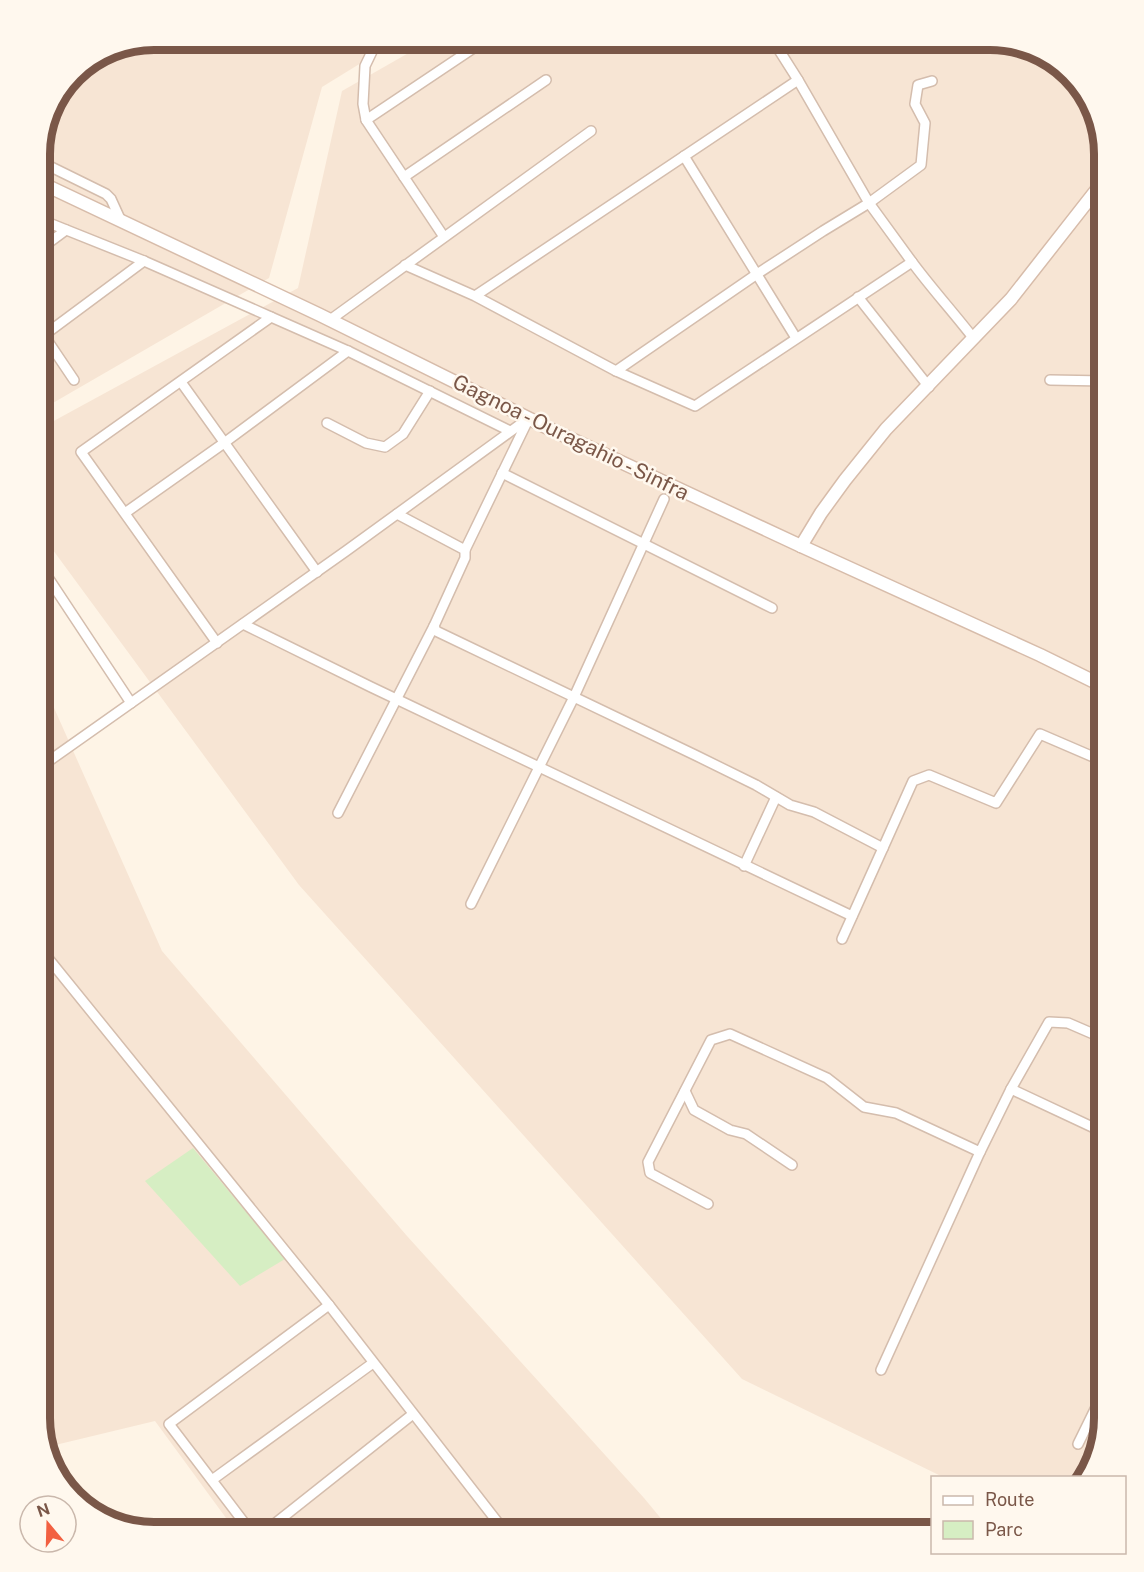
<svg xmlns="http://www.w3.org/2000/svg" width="1144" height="1572" font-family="'Public Sans',sans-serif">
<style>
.residential{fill:#f7e5d4}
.green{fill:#d6eec3}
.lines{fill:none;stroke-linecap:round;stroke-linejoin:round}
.street-casing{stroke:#d4bdad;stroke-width:12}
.secondary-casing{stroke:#d7bcaa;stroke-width:15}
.street{stroke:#fff;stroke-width:9}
.secondary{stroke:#fff;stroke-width:12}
.labels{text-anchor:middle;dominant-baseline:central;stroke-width:5;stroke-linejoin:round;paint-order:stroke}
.street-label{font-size:21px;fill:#7a5748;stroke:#fff8ee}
.rim{fill:none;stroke:#7a5748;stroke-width:8}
</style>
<rect width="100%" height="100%" fill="#fef4e6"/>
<!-- residential -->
<g class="residential">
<polygon points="154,39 400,39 322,87 269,278 39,411 39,146 51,103 78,68"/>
<polygon points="433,39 997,39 1048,55 1089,96 1105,154 1105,1418 1088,1478 943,1477 742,1379 299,885 39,531 39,429 298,288 342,91"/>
<polygon points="39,674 162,951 407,1236 644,1498 673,1533 237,1533 155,1421 47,1447 39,1418"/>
</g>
<!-- green -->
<polygon class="green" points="193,1148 285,1259 240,1286 145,1181"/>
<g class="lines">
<defs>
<g id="street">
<polyline points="772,39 798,80"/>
<polyline points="366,120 363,104 365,66 378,39"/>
<polyline points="684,156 796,338"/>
<polyline points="39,161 106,194 111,199 121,221"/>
<polyline points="404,177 546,80"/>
<polyline points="39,219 144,261 271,317 81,452 217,643"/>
<polyline points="444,237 366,120 487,39"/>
<polyline points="39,250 66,230"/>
<path d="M912 262C932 289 954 313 974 339"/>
<polyline points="405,265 475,296 616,371 695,406 912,262 869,203 798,80 475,296"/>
<polyline points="858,297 929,387"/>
<polyline points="271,317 348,351 510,431"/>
<polyline points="330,320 591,131"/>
<polyline points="39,328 74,380"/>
<polyline points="39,339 144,261"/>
<polyline points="616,371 757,274 823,231 869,203 921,165 925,123 915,104 918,85 932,81"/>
<polyline points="1050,380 1105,381"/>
<polyline points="181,382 317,572"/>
<polyline points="327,423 366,443 385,447 403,434 430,391"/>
<polyline points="502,473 772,608"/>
<polyline points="125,513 224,443 348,351"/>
<polyline points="397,514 465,550 465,558 434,626 436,631 695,755 756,785 790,805 814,812 883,848 913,781 929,775 996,803 1040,734 1105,762"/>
<polyline points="465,550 528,420"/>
<polyline points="39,564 131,703"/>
<polyline points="243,624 371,687 852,916"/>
<polyline points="39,768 346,551 529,418"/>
<polyline points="338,813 434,626"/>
<polyline points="744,866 776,797"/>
<polyline points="471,904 574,697 664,499"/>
<polyline points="842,939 883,848"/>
<polyline points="39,947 329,1305 506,1533"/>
<polyline points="1011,1089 1105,1133"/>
<polyline points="685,1091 694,1110 730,1130 746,1134 792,1165"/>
<polyline points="708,1204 650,1173 648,1162 711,1040 730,1034 827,1078 864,1107 896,1113 980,1152 1011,1089 1049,1022 1068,1023 1105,1039"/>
<polyline points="881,1370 980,1152"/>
<polyline points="1078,1444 1105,1389"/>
<polyline points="212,1480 373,1363"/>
<polyline points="252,1533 169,1424 329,1305"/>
<polyline points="263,1533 413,1414"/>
</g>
<g id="secondary">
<polyline points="39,182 320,315 550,429 801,546 1040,655 1105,687"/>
<polyline points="801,546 821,513 845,480 886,429 1011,299 1105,179"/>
</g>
</defs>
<!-- street casing -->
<use href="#street" class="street-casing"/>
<!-- secondary casing -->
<use href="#secondary" class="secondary-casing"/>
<!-- street -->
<use href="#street" class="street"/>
<!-- secondary -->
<use href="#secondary" class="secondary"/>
</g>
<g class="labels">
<!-- street labels -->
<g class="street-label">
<text transform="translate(571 437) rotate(26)">Gagnoa - Ouragahio - Sinfra</text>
</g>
</g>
<!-- crop -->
<path d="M0 0H1144V1572H0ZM154 50H990A104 104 0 0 1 1094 154V1418A104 104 0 0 1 990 1522H154A104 104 0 0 1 50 1418V154A104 104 0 0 1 154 50Z" fill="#fff8ee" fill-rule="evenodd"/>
<path class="rim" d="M154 50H990A104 104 0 0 1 1094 154V1418A104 104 0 0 1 990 1522H154A104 104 0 0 1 50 1418V154A104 104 0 0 1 154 50Z"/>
<!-- legend -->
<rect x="931" y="1476" width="195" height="78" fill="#fff8ee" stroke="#cab8ac" stroke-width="1.5"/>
<rect x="943" y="1496" width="30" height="9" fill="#ffffff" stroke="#cab8ac" stroke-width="1.5"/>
<text x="985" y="1506" font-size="18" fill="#7a5748">Route</text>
<rect x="943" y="1521" width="30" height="18" fill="#d6eec3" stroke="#cab8ac" stroke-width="1.5"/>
<text x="985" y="1536" font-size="18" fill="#7a5748">Parc</text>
<!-- north arrow -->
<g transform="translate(48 1524) rotate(341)"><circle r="28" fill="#fff8ee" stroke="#cab8ac" stroke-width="1.5"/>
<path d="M0-4.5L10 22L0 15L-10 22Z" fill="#f26041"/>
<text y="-9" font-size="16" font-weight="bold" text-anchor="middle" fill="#7a5748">N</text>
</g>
</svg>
